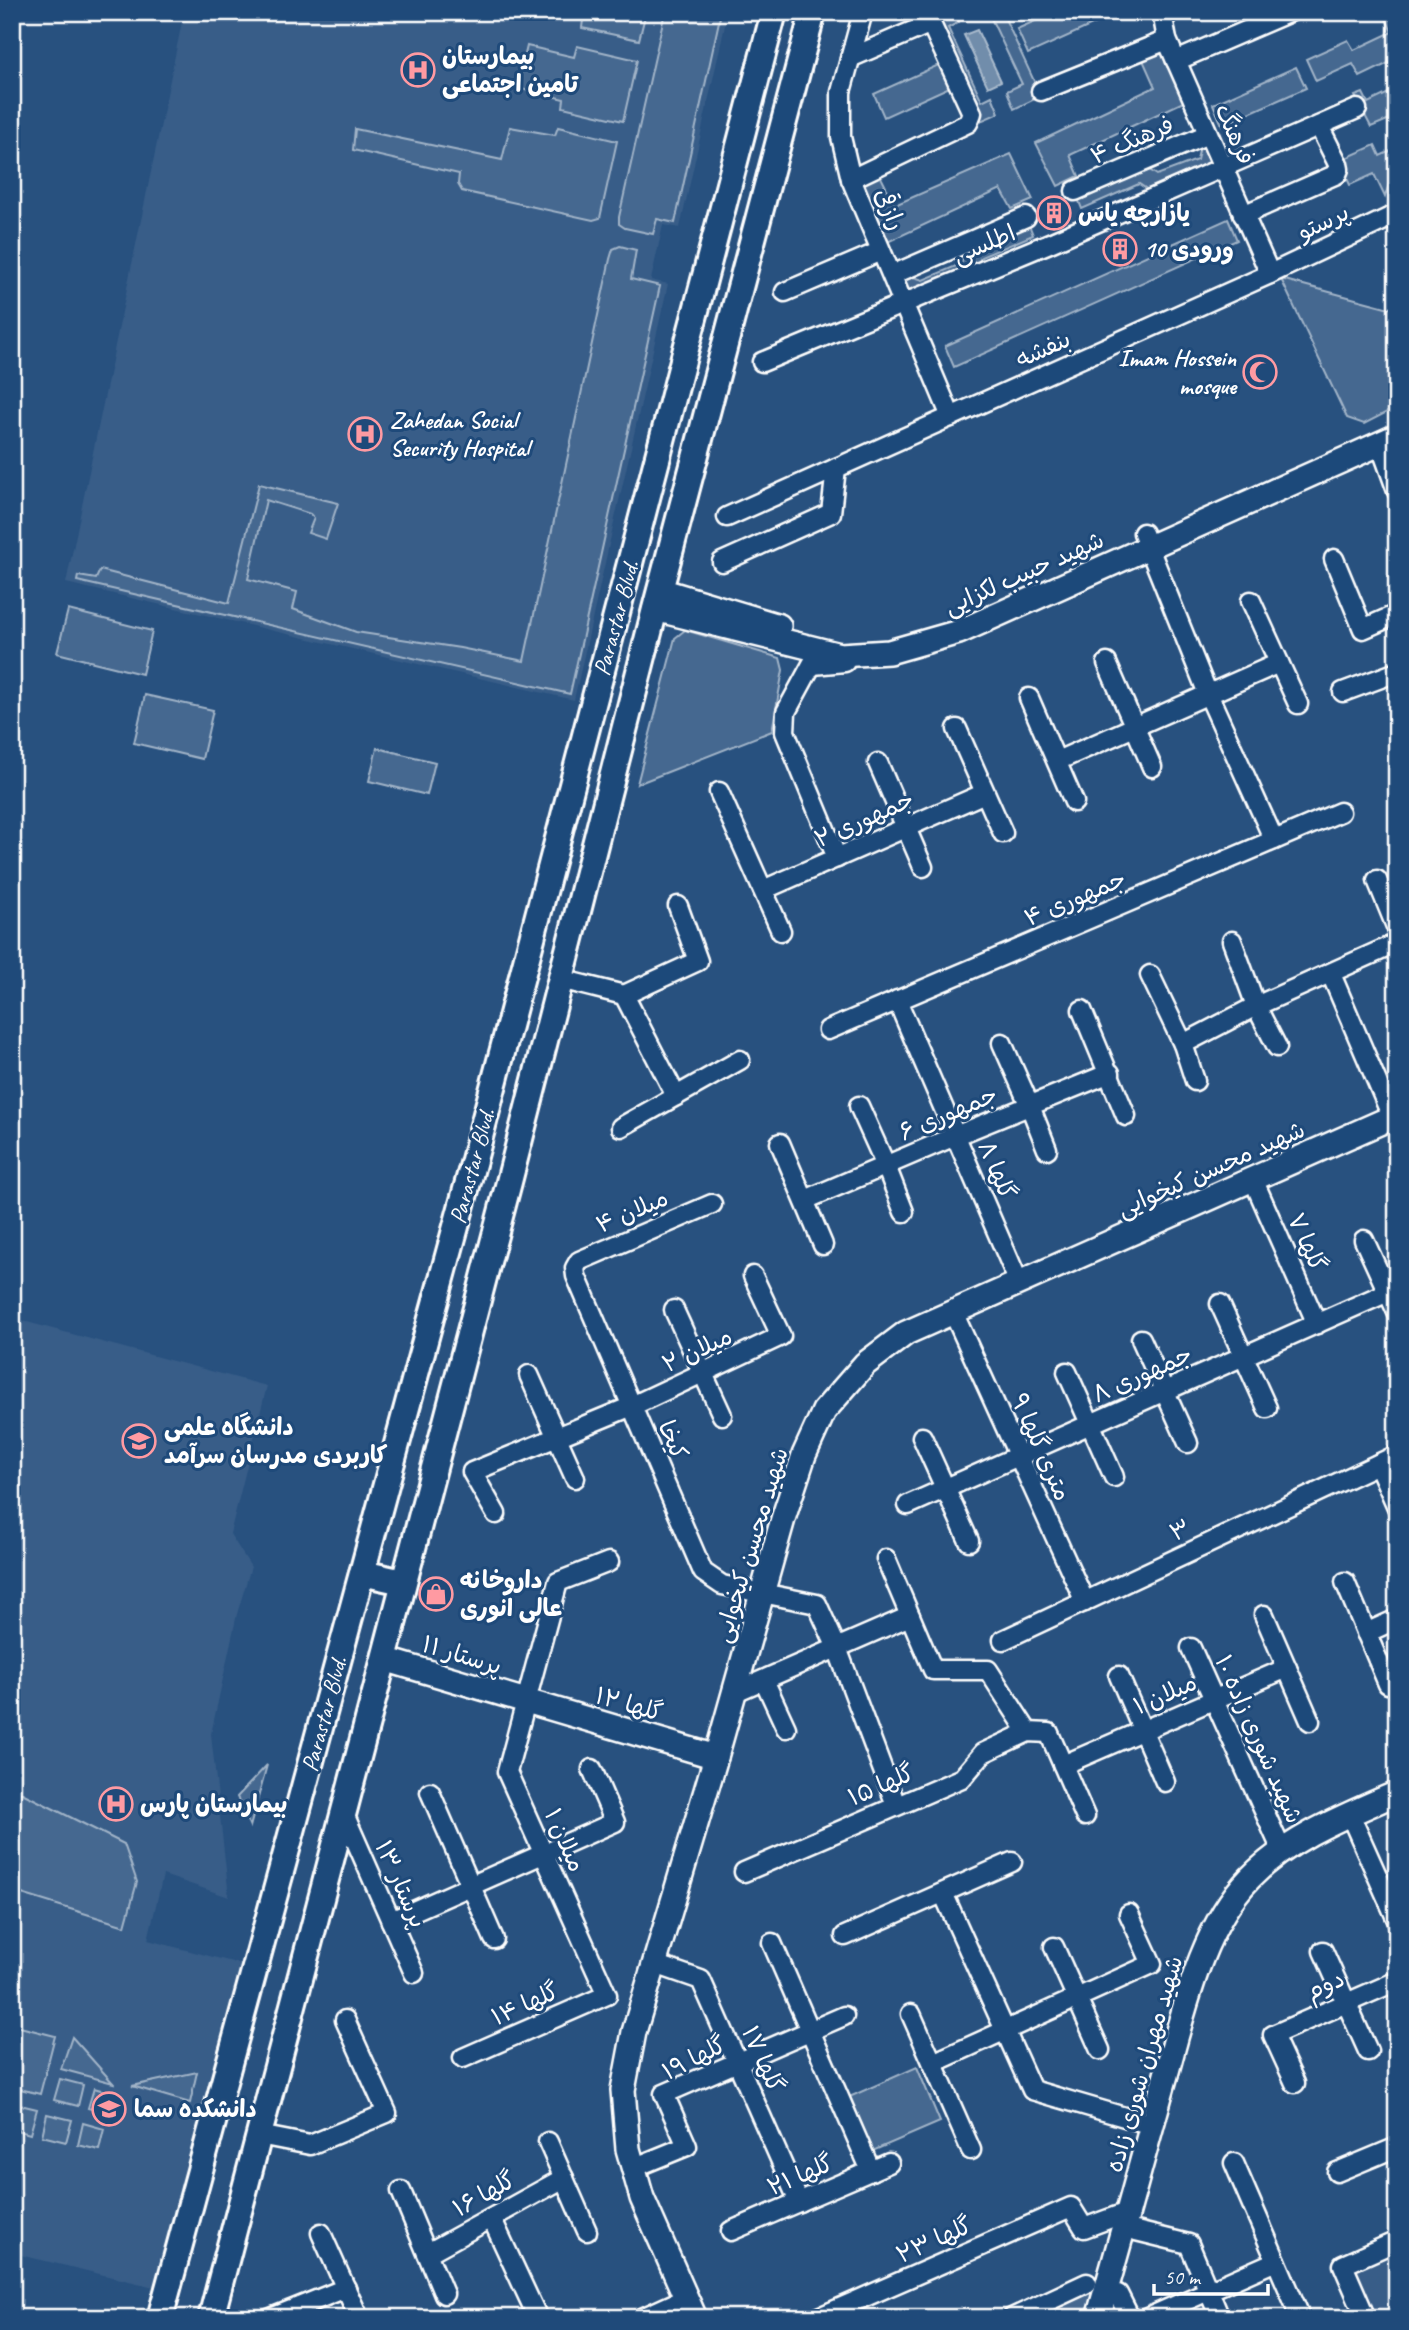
<svg xmlns="http://www.w3.org/2000/svg" width="1409" height="2330" font-family="Caveat,'Playpen Sans Arabic',sans-serif">
<style>
.built{fill:#375d88}
.green{fill:#446890;stroke:#a2b4c8;stroke-width:2}
.water{fill:#718dab;stroke:#aabbcd;stroke-width:2}
.lines{fill:none;stroke-linecap:round;stroke-linejoin:round}
.minor-casing{stroke:#fff;stroke-width:23}
.tertiary-casing{stroke:#fff;stroke-width:28}
.secondary-casing{stroke:#fff;stroke-width:30}
.minor{stroke:#1f4a7a;stroke-width:18}
.tertiary{stroke:#1f4a7a;stroke-width:23}
.secondary{stroke:#1f4a7a;stroke-width:24}
.labels{text-anchor:middle;dominant-baseline:central;stroke-width:6;stroke-linejoin:round;paint-order:stroke}
.poi-label{font-size:24px;font-weight:bold;fill:#fff;stroke:#1f4a7a;text-anchor:start}
.street-label{font-size:24px;fill:#fff;stroke:#1f4a7a}
</style>
<rect width="100%" height="100%" fill="#28517f"/>
<filter id="ink" filterUnits="userSpaceOnUse"><feTurbulence type="fractalNoise" baseFrequency=".0143" numOctaves="2"/><feDisplacementMap in="SourceGraphic" scale="14" xChannelSelector="R" yChannelSelector="G"/><feConvolveMatrix kernelMatrix="1 2 1 2 8 2 1 2 1" color-interpolation-filters="sRGB"/></filter>
<g filter="url(#ink)">
<!-- built -->
<g class="built">
<polygon points="184,12 728,12 680,228 663,225 651,280 668,284 574,700 66,583"/>
<polygon points="12,1318 267,1386 230,1534 251,1567 237,1614 211,1734 229,1897 163,1875 148,1940 244,1965 158,2288 12,2253"/>
<polygon points="1397,2251 1397,2318 1377,2318 1356,2269"/>
</g>
<!-- green -->
<g class="green">
<polygon points="553,12 646,12 639,40 582,28 583,20"/>
<polygon points="665,12 721,12 675,223 657,219 653,234 625,228 619,224 619,217"/>
<polygon points="931,12 955,12 959,22 948,28 982,101 992,96 999,113 976,123 928,14"/>
<polygon points="988,12 1002,12 1041,96 1014,109 1007,91 1022,84"/>
<polygon points="1055,12 1121,12 1028,54 1017,29"/>
<polygon points="1383,12 1397,12 1397,59 1360,77 1353,64 1316,81 1306,59 1348,40 1354,50 1392,32"/>
<polygon points="1167,40 1192,98 1070,155 1079,176 1058,186 1036,143 1155,87 1139,51"/>
<polygon points="527,46 574,57 577,46 637,60 623,121 563,107 564,99 517,88"/>
<polygon points="943,63 954,85 884,117 874,94"/>
<polygon points="1296,67 1306,88 1222,125 1213,104"/>
<polygon points="1397,89 1397,116 1371,127 1355,96 1363,93 1368,103"/>
<polygon points="510,127 555,135 558,127 617,141 600,218 593,220 462,191 458,184 459,174 353,150 355,129 502,160"/>
<polygon points="1202,137 1223,169 1157,196 1139,184 1082,209 1075,191 1139,163 1157,175 1197,160"/>
<polygon points="1375,145 1380,156 1397,148 1397,157 1385,197 1374,174 1350,185 1339,161"/>
<polygon points="1011,154 1033,200 1012,209 1001,189 879,246 851,179 876,167 895,205"/>
<polygon points="1026,217 1033,235 981,257 973,275 904,305 898,272 923,280 961,264 969,241"/>
<polygon points="1228,219 1237,240 954,367 945,346"/>
<polygon points="620,246 636,250 631,279 660,286 570,694 77,581 78,576 96,579 100,570 229,603 259,484 338,503 326,539 308,533 314,518 310,514 266,500 248,579 297,592 293,609 356,632 460,648 524,661 610,259 613,249"/>
<polygon points="1281,279 1397,310 1397,407 1364,424 1347,418"/>
<polygon points="68,610 152,631 142,674 57,653"/>
<polygon points="685,630 780,658 783,670 772,731 637,784 675,638"/>
<polygon points="145,695 213,710 202,759 134,743"/>
<polygon points="377,748 435,762 427,795 369,781"/>
<polygon points="267,1765 250,1827 237,1797"/>
<polygon points="12,1788 124,1844 137,1882 125,1926 12,1891"/>
<polygon points="12,2025 55,2036 40,2094 12,2087"/>
<polygon points="72,2037 113,2083 61,2069"/>
<polygon points="917,2067 940,2122 868,2153 847,2098"/>
<polygon points="197,2072 190,2103 132,2086"/>
<polygon points="60,2079 83,2085 78,2106 54,2100"/>
<polygon points="94,2088 115,2094 110,2114 88,2108"/>
<polygon points="12,2103 37,2109 30,2134 12,2129"/>
<polygon points="47,2114 72,2120 66,2142 42,2136"/>
<polygon points="83,2123 104,2129 99,2150 78,2145"/>
<polygon points="1096,2286 1086,2318 1027,2318"/>
</g>
<!-- water -->
<polygon class="water" points="977,30 1001,81 988,87 964,35"/>
<g class="lines">
<defs>
<g id="minor">
<polyline points="863,12 841,92 841,137 851,179 951,417"/>
<polyline points="1162,12 1167,40 1270,274"/>
<polyline points="850,58 929,24 932,26 972,113 968,123 851,179"/>
<polyline points="1176,61 1290,12"/>
<polyline points="1041,91 1167,40"/>
<polyline points="1075,191 1208,134"/>
<polyline points="1243,215 1337,174 1339,169 1338,164 1319,126"/>
<polyline points="892,275 1026,217"/>
<polyline points="785,292 881,251"/>
<polyline points="762,362 1052,242 1357,109"/>
<polyline points="1380,444 1397,491"/>
<polyline points="727,517 1270,274 1397,214"/>
<polyline points="1143,533 1208,694 1274,840"/>
<polyline points="1334,559 1363,629 1397,614"/>
<polyline points="722,562 831,513 836,468"/>
<polyline points="1251,601 1298,704"/>
<polyline points="817,655 786,712 785,732 837,858"/>
<polyline points="1107,663 1152,767"/>
<polyline points="813,665 845,662"/>
<polyline points="1343,692 1397,672"/>
<polyline points="1029,698 1074,802"/>
<polyline points="957,729 1003,833"/>
<polyline points="1057,761 1279,663"/>
<polyline points="878,763 923,867"/>
<polyline points="719,792 781,931"/>
<polyline points="1377,880 1397,929"/>
<polyline points="763,890 985,793"/>
<polyline points="1232,941 1256,1006 1277,1047"/>
<polyline points="1331,974 1392,1117"/>
<polyline points="1150,975 1183,1044 1195,1081"/>
<polyline points="560,979 624,995"/>
<polyline points="897,1000 1019,1283"/>
<polyline points="1082,1010 1126,1116"/>
<polyline points="828,1030 1340,812"/>
<polyline points="1002,1043 1030,1106 1047,1149"/>
<polyline points="1183,1044 1256,1006 1397,943"/>
<polyline points="676,1096 624,995 698,961 678,906"/>
<polyline points="859,1106 886,1166 904,1212"/>
<polyline points="621,1127 740,1060"/>
<polyline points="780,1143 823,1245"/>
<polyline points="1253,1179 1317,1324"/>
<polyline points="805,1200 955,1136 1110,1073"/>
<polyline points="712,1204 579,1261 575,1268 576,1276 703,1572 722,1585 817,1604 837,1648 896,1805"/>
<polyline points="1364,1240 1397,1312"/>
<polyline points="1220,1304 1267,1408"/>
<polyline points="674,1310 722,1415"/>
<polyline points="953,1312 1085,1602"/>
<polyline points="1141,1339 1188,1443"/>
<polyline points="1067,1372 1114,1477"/>
<polyline points="529,1375 575,1478"/>
<polyline points="922,1437 969,1541"/>
<polyline points="1378,1464 1397,1507"/>
<polyline points="908,1505 1397,1288"/>
<polyline points="496,1514 472,1472 632,1406 781,1336 753,1276"/>
<polyline points="886,1559 933,1670 988,1670 1028,1732"/>
<polyline points="1345,1582 1388,1684"/>
<polyline points="1264,1615 1310,1721"/>
<polyline points="1366,1633 1397,1619"/>
<polyline points="1003,1640 1397,1455"/>
<polyline points="1191,1648 1282,1851"/>
<polyline points="1119,1676 1165,1782"/>
<polyline points="764,1680 786,1728"/>
<polyline points="733,1693 910,1616"/>
<polyline points="1063,1765 1287,1668"/>
<polyline points="430,1792 494,1939"/>
<polyline points="344,1814 414,1973"/>
<polyline points="1355,1826 1397,1920"/>
<polyline points="744,1872 962,1778 983,1753 1028,1732 1049,1733 1085,1816"/>
<polyline points="943,1893 1032,2090 1152,2125"/>
<polyline points="391,1921 615,1822 592,1769"/>
<polyline points="845,1936 1012,1862"/>
<polyline points="772,1943 871,2171"/>
<polyline points="1054,1947 1100,2050"/>
<polyline points="1323,1951 1368,2051"/>
<polyline points="655,1964 701,1980 799,2202"/>
<polyline points="911,2014 971,2150"/>
<polyline points="463,2058 607,1995 507,1772 558,1582 609,1562"/>
<polyline points="933,2063 1152,1964 1129,1914"/>
<polyline points="1295,2083 1273,2035 1397,1981"/>
<polyline points="259,2135 310,2145 387,2113 345,2020"/>
<polyline points="548,2142 587,2231"/>
<polyline points="1234,2163 1300,2316"/>
<polyline points="633,2168 687,2146 664,2094 844,2016"/>
<polyline points="1337,2172 1397,2147"/>
<polyline points="401,2191 444,2294"/>
<polyline points="492,2219 538,2318"/>
<polyline points="731,2231 889,2163"/>
<polyline points="1136,2231 1189,2244 1220,2318"/>
<polyline points="321,2233 359,2318"/>
<polyline points="428,2253 564,2178"/>
<polyline points="1118,2294 1130,2318"/>
<polyline points="271,2318 346,2288"/>
<polyline points="642,2318 686,2298"/>
<polyline points="817,2318 1071,2207 1084,2228 1130,2211"/>
<polyline points="1012,2318 1087,2283"/>
<polyline points="1147,2318 1276,2261"/>
<polyline points="1366,2318 1343,2265 1397,2241"/>
</g>
<g id="tertiary">
<polyline points="660,590 779,626"/>
<polyline points="655,609 840,655 889,652 959,632 1397,436"/>
<polyline points="384,1659 716,1757"/>
<polyline points="695,2318 642,2198 628,2149 623,2090 634,2032 716,1757 783,1519 804,1455 824,1411 865,1364 906,1333 1397,1115"/>
<path d="M1098 2318C1121 2239 1142 2160 1164 2082 1183 2015 1200 1929 1250 1878 1290 1837 1345 1816 1397 1793"/>
</g>
<g id="secondary">
<polyline points="362,1573 403,1582"/>
<polyline points="160,2318 474,1160 774,12"/>
<polyline points="211,2318 509,1182 655,609 813,12"/>
</g>
</defs>
<!-- minor casing -->
<use href="#minor" class="minor-casing"/>
<!-- tertiary casing -->
<use href="#tertiary" class="tertiary-casing"/>
<!-- secondary casing -->
<use href="#secondary" class="secondary-casing"/>
<!-- minor -->
<use href="#minor" class="minor"/>
<!-- tertiary -->
<use href="#tertiary" class="tertiary"/>
<!-- secondary -->
<use href="#secondary" class="secondary"/>
</g>
</g>
<!-- icons -->
<defs>
<symbol id="hospital-ring" viewBox="-11 -11 22 22"><circle r="9.5" fill="#1f4a7a" stroke="#ff9aa2" stroke-width="1.5"/><path d="M-5-5h3v3.5h4V-5h3V5h-3V1.5h-4V5h-3Z" fill="#ff9aa2"/></symbol>
<symbol id="building-ring" viewBox="-11 -11 22 22"><circle r="9.5" fill="#1f4a7a" stroke="#ff9aa2" stroke-width="1.5"/><path d="M-4-6H4V6H1V3H-1V6H-4ZM-2.5-4.3h1.7v1.8h-1.7ZM.8-4.3h1.7v1.8H.8ZM-2.5-1h1.7V.8h-1.7ZM.8-1h1.7V.8H.8Z" fill="#ff9aa2"/></symbol>
<symbol id="mosque-ring" viewBox="-11 -11 22 22"><circle r="9.5" fill="#1f4a7a" stroke="#ff9aa2" stroke-width="1.5"/><path d="M3.5-4.9A6 6 0 1 0 3.5 4.9A5 5 0 1 1 3.5-4.9Z" fill="#ff9aa2"/></symbol>
<symbol id="university-ring" viewBox="-11 -11 22 22"><circle r="9.5" fill="#1f4a7a" stroke="#ff9aa2" stroke-width="1.5"/><path d="M0-5L7-2L0 1L-7-2ZM-4 1L0 2.5L4 1V4Q0 6-4 4Z" fill="#ff9aa2"/></symbol>
<symbol id="shop-ring" viewBox="-11 -11 22 22"><circle r="9.5" fill="#1f4a7a" stroke="#ff9aa2" stroke-width="1.5"/><path d="M-5-2.5h2.3a2.7 3.5 0 0 1 5.4 0H5L5.5 6h-11ZM-1.5-2.5h3a1.5 2.3 0 0 0-3 0Z" fill="#ff9aa2"/></symbol>
</defs>
<g fill-rule="evenodd">
<use href="#hospital-ring" x="399" y="51" width="38" height="38"/>
<use href="#building-ring" x="1035" y="194" width="38" height="38"/>
<use href="#building-ring" x="1101" y="230" width="38" height="38"/>
<use href="#mosque-ring" x="1241" y="353" width="38" height="38"/>
<use href="#hospital-ring" x="346" y="415" width="38" height="38"/>
<use href="#university-ring" x="120" y="1422" width="38" height="38"/>
<use href="#shop-ring" x="417" y="1575" width="38" height="38"/>
<use href="#hospital-ring" x="97" y="1785" width="38" height="38"/>
<use href="#university-ring" x="90" y="2090" width="38" height="38"/>
</g>
<g class="labels">
<!-- poi labels -->
<g class="poi-label">
<text x="442" y="56">بیمارستان<tspan x="442" dy="28">تامین اجتماعی</tspan></text>
<text x="1078" y="213">یازارچه یاس</text>
<text x="1144" y="249">ورودی 10</text>
<text x="1236" y="358" text-anchor="end">Imam Hossein<tspan x="1236" dy="28">mosque</tspan></text>
<text x="390" y="420">Zahedan Social<tspan x="390" dy="28">Security Hospital</tspan></text>
<text x="164" y="1427">دانشگاه علمی<tspan x="164" dy="28">کاربردی مدرسان سرآمد</tspan></text>
<text x="460" y="1580">داروخانه<tspan x="460" dy="28">عالی انوری</tspan></text>
<text x="140" y="1804">بیمارستان پارس</text>
<text x="134" y="2109">دانشکده سما</text>
</g>
<!-- street labels -->
<g class="street-label">
<text transform="translate(1235 134) rotate(66)">فرهنگ</text>
<text transform="translate(1132 140) rotate(-23)">فرهنگ ۴</text>
<text transform="translate(890 209) rotate(67)">رازقی</text>
<text transform="translate(1323 222) rotate(-25)">پرستو</text>
<text transform="translate(984 244) rotate(-23)">اطلسی</text>
<text transform="translate(1043 349) rotate(-24)">بنفشه</text>
<text transform="translate(1024 573) rotate(-24)">شهید حبیب لکزایی</text>
<text transform="translate(616 618) rotate(-75)">Parastar Blvd.</text>
<text transform="translate(864 819) rotate(-24)">جمهوری ۲</text>
<text transform="translate(1075 898) rotate(-23)">جمهوری ۴</text>
<text transform="translate(948 1113) rotate(-23)">جمهوری ۶</text>
<text transform="translate(472 1166) rotate(-75)">Parastar Blvd.</text>
<text transform="translate(1211 1169) rotate(-24)">شهید محسن کیخوایی</text>
<text transform="translate(997 1170) rotate(67)">گلها ۸</text>
<text transform="translate(632 1211) rotate(-23)">میلان ۴</text>
<text transform="translate(1307 1242) rotate(66)">گلها ۷</text>
<text transform="translate(697 1350) rotate(-25)">میلان ۲</text>
<text transform="translate(1142 1374) rotate(-24)">جمهوری ۸</text>
<text transform="translate(673 1440) rotate(67)">کیخا</text>
<text transform="translate(1041 1447) rotate(66)">۹ متری گلها</text>
<text transform="translate(1180 1530) rotate(-25)">۳</text>
<text transform="translate(751 1545) rotate(-73)">شهید محسن کیخوایی</text>
<text transform="translate(462 1655) rotate(17)">پرستار ۱۱</text>
<text transform="translate(1165 1694) rotate(-24)">میلان ۱</text>
<text transform="translate(629 1704) rotate(16)">گلها ۱۲</text>
<text transform="translate(324 1714) rotate(-75)">Parastar Blvd.</text>
<text transform="translate(1259 1739) rotate(66)">شهید شوری زاده ۱۰</text>
<text transform="translate(881 1785) rotate(-23)">گلها ۱۵</text>
<text transform="translate(565 1840) rotate(66)">میلان ۱</text>
<text transform="translate(401 1884) rotate(66)">پرستار ۱۳</text>
<text transform="translate(1325 1985) rotate(-24)">دوم</text>
<text transform="translate(525 2004) rotate(-24)">گلها ۱۴</text>
<text transform="translate(694 2058) rotate(-27)">گلها ۱۹</text>
<text transform="translate(763 2059) rotate(66)">گلها ۱۷</text>
<text transform="translate(1144 2064) rotate(-74)">شهید مهران شوری زاده</text>
<text transform="translate(800 2175) rotate(-23)">گلها ۲۱</text>
<text transform="translate(484 2194) rotate(-29)">گلها ۱۶</text>
<text transform="translate(934 2240) rotate(-24)">گلها ۲۳</text>
</g>
</g>
<!-- margin -->
<rect width="1409" height="2330" fill="none" stroke="#1f4a7a" stroke-width="42"/>
<rect x="21" y="21" width="1367" height="2288" fill="none" stroke="#fff" stroke-width="2.5" filter="url(#ink)"/>
<!-- scale -->
<path d="M1154 2284v10h114v-10" fill="none" stroke="#ffffff" stroke-width="3.5"/>
<text x="1164" y="2284" font-size="21" fill="#ffffff" stroke="#1f4a7a" stroke-width="5" paint-order="stroke">50 m</text>
</svg>
